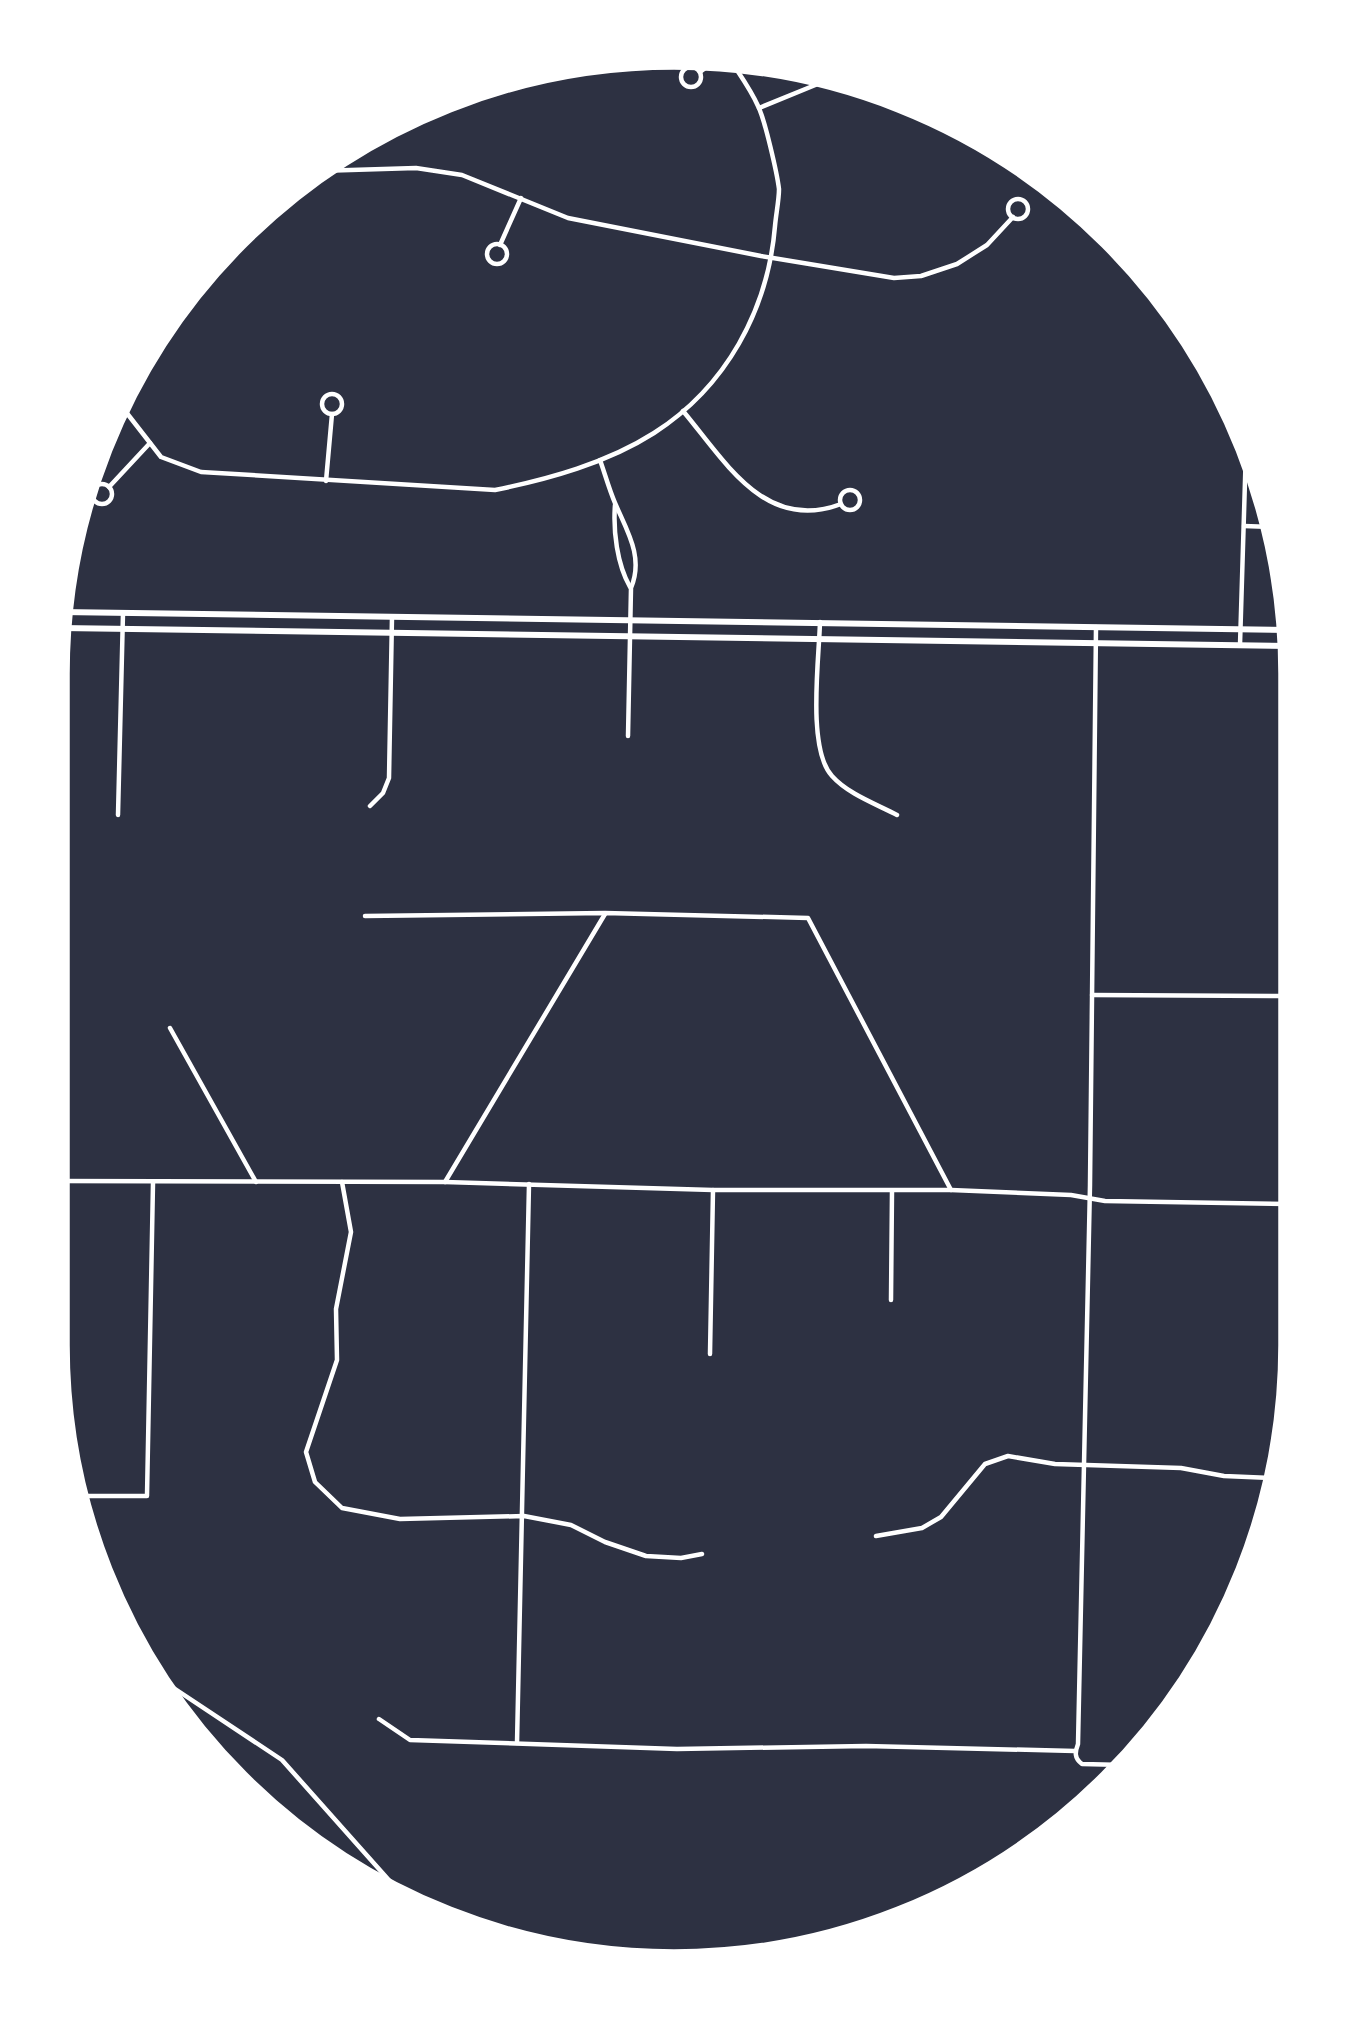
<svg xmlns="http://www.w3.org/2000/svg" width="1348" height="2019" font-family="Merriweather,serif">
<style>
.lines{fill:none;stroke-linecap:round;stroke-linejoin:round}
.minor{stroke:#fff;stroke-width:4.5}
.secondary{stroke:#fff;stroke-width:6}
.rim{fill:none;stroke:#fff;stroke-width:3.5}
</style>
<rect width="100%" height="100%" fill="#2d3142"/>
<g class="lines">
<!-- minor -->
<g class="minor">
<circle cx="691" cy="77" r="10"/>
<polyline points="700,72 716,60"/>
<polyline points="759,108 830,79"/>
<polyline points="318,171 416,168 462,175 568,218 761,256 894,278 921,276 957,264 987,245 1013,217"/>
<circle cx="1018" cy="209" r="10"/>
<circle cx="497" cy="254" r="10"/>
<polyline points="500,245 521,198"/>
<circle cx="332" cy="404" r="10"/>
<path d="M121 399 126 412 161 457 201 472 495 490C549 479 607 463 654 433 726 387 768 310 775 226 776 214 779 200 779 189 777 173 765 120 758 106 751 90 740 75 731 61"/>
<path d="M683 411C725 461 765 533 841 504"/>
<path d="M600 460C605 474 609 489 615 503 627 531 644 557 631 588L628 736"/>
<polyline points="326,481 332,414"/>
<circle cx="102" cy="494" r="10"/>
<polyline points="109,487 150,443"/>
<circle cx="850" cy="500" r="10"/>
<path d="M615 505C613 531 617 564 630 587"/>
<polyline points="1244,526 1273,527"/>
<path d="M820 622C819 659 807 749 832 776 848 794 876 804 897 815"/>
<path d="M1096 627 1090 1185 1078 1744C1075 1752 1074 1758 1082 1764L1124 1765"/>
<polyline points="1240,645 1246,448"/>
<polyline points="370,806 383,793 389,778 392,617"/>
<polyline points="118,815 123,613"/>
<polyline points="365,916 605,913 808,918 951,1190"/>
<polyline points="1092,995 1287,996"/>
<polyline points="170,1028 256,1182"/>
<polyline points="57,1181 445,1182 713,1190 951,1190 1071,1195 1105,1201 1288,1204"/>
<polyline points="342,1182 351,1232 336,1309 337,1360 306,1452 315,1482 342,1508 400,1519 524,1516 571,1525 605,1542 646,1556 681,1558 702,1554"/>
<polyline points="445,1182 605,914"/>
<polyline points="891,1300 892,1191"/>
<polyline points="710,1354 713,1190"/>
<polyline points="81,1496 147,1496 153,1183"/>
<polyline points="876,1536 922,1528 941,1517 985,1464 1008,1456 1055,1464 1181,1468 1224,1476 1271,1478"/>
<polyline points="154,1675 282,1760 403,1896"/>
<polyline points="379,1719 410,1740 677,1749 866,1746 1075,1751"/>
<polyline points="517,1743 529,1184"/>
</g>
<!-- secondary -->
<g class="secondary">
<polyline points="61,612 1290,630"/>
<polyline points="61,628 1291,646"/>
</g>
</g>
<!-- crop -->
<path d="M0 0H1348V2019H0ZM674 68H674A606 606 0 0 1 1280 674V1345A606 606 0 0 1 674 1951H674A606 606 0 0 1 68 1345V674A606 606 0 0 1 674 68Z" fill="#fff" fill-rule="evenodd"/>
<path class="rim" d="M674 68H674A606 606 0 0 1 1280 674V1345A606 606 0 0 1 674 1951H674A606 606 0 0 1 68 1345V674A606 606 0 0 1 674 68Z"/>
</svg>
